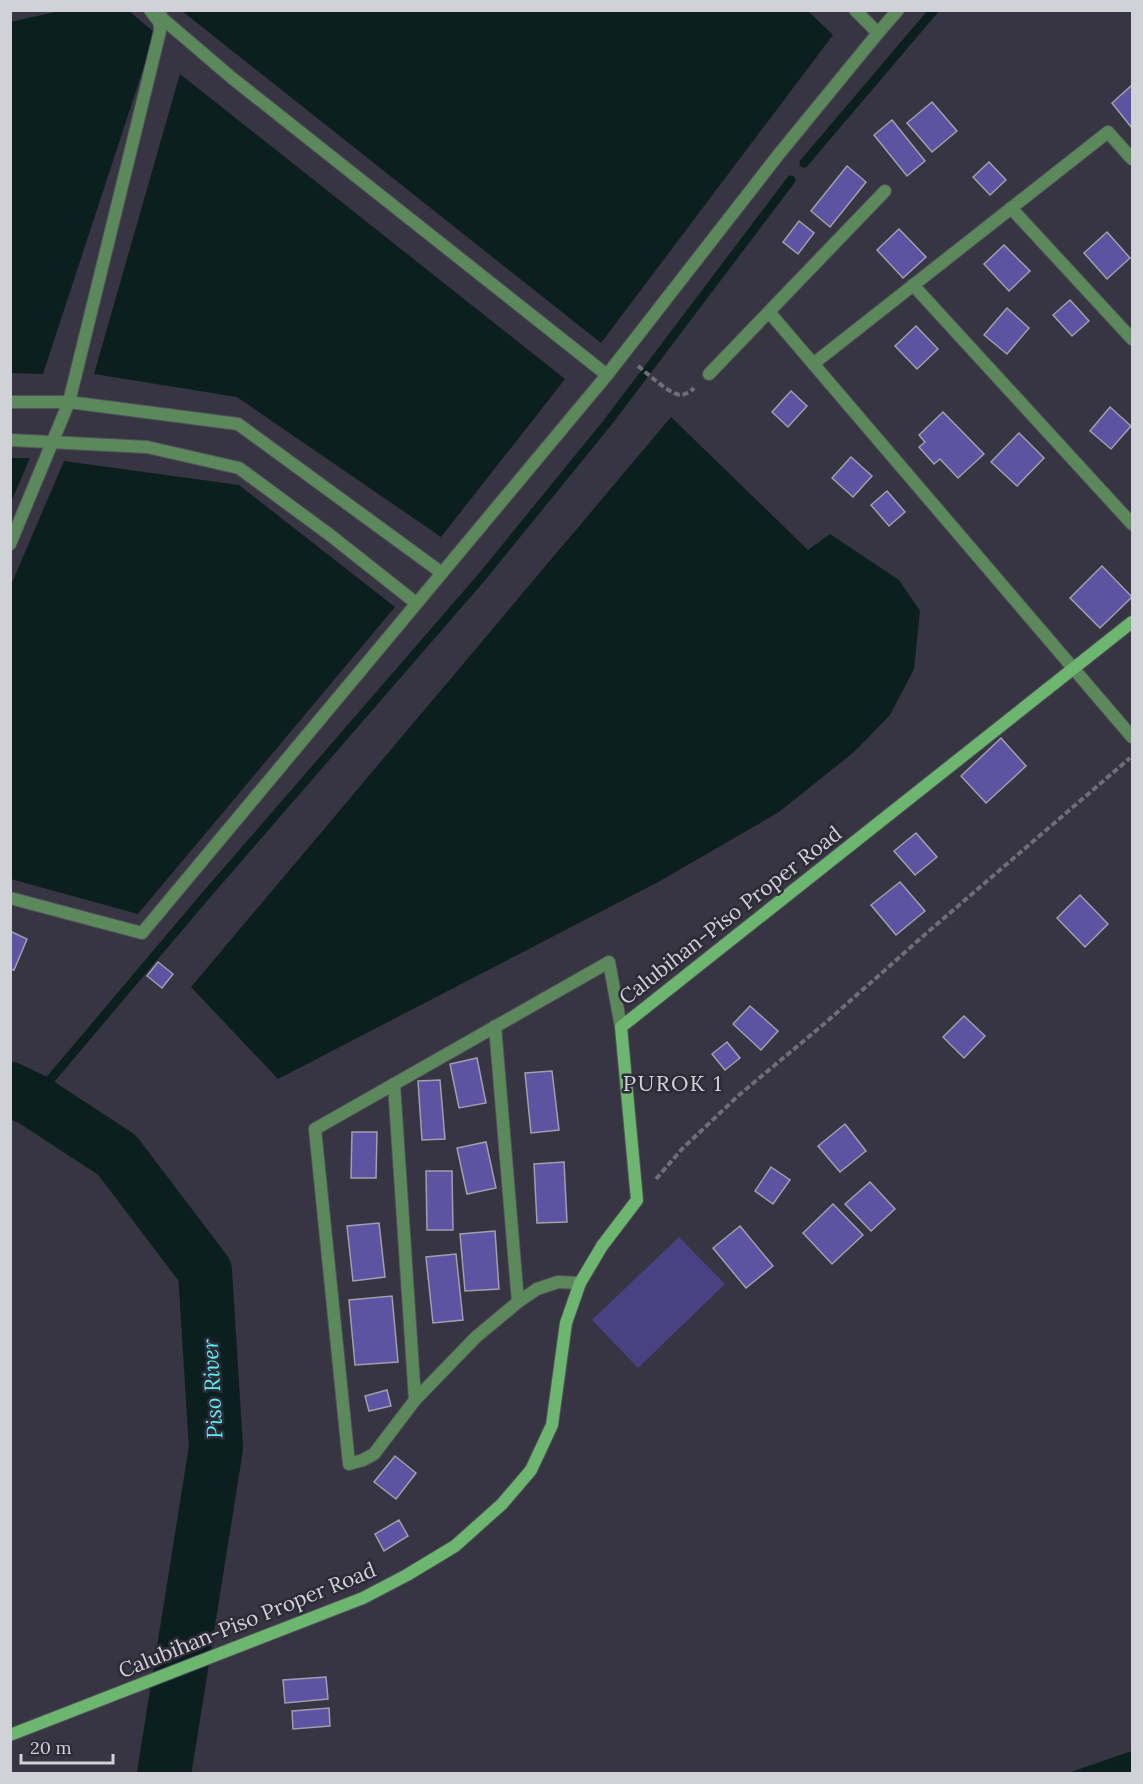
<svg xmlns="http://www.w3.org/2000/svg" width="1143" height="1784" font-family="Lora,serif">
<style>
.green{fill:#4a4182}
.water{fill:#0c1f1f}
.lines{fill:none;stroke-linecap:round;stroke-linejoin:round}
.stream{stroke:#0c1f1f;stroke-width:9}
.river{stroke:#0c1f1f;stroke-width:54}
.building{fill:#5e52a3;stroke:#9f9fad;stroke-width:1.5}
.lane-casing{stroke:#52515c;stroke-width:14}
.street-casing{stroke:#52515c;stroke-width:14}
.secondary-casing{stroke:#52515c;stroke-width:14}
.path{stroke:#6e6d78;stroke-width:4;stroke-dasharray:6 3;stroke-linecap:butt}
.lane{stroke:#5c895c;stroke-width:12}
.street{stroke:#5c895c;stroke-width:12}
.secondary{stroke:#6db66f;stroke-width:12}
.labels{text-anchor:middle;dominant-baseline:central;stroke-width:5;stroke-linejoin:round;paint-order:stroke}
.street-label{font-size:21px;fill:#d1d1d9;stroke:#2c2b37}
.neighbourhood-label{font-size:22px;letter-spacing:1.5px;fill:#d1d1d9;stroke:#2c2b37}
.water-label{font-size:22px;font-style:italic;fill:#58edf2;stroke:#2c2b37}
</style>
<rect width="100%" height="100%" fill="#363541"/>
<!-- green -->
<polygon class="green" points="679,1237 725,1284 638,1368 592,1320"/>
<!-- water -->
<g class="water">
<polygon points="807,10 833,35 601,343 182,11"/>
<polygon points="60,11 129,11 155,33 43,374 11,373 10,22"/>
<polygon points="180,74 565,379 441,537 237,397 94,374"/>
<polygon points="671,417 808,550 830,534 899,580 920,611 914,669 890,715 854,752 779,812 660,881 278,1079 191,987"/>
<polygon points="11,458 30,458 11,502 10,458"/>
<polygon points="64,461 239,485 395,607 138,914 11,879 11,585"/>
<polygon points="1132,1751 1132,1773 1068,1773"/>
</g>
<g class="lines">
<!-- stream -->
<g class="stream">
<polyline points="804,163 934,10"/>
<polyline points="33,1100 201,901 481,578 608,422 791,180"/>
</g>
<!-- river -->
<polyline class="river" points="10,1089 33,1100 117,1155 205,1271 216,1448 164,1774"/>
</g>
<!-- building -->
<g class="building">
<polygon points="1132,85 1132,128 1112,103"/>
<polygon points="932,102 957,131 932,152 907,123"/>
<polygon points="892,120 925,161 907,176 874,135"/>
<polygon points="989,162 1006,180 990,195 973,177"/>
<polygon points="847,166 866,182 830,227 811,211"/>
<polygon points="799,221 814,233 798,254 783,242"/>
<polygon points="899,229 926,257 903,278 877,250"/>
<polygon points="1107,232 1130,258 1107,279 1084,253"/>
<polygon points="1004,245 1030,271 1009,291 984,264"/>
<polygon points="1070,300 1089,321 1072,336 1053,315"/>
<polygon points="1007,308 1029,328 1007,354 984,335"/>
<polygon points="916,326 938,349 917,369 895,346"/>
<polygon points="791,391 807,406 788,427 772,412"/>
<polygon points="1110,407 1131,426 1111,449 1090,431"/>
<polygon points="943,412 984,454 958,478 940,459 934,464 919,447 925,442 919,435"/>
<polygon points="1019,433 1044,458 1017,486 991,462"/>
<polygon points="851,457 872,476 853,497 832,478"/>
<polygon points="887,491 905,512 889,526 871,505"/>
<polygon points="1102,566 1132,597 1100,628 1070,598"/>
<polygon points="1001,738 1026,766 986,803 961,776"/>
<polygon points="916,833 937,857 915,875 894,851"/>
<polygon points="900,882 925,911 896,935 871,905"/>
<polygon points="1080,895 1108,924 1085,947 1057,918"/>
<polygon points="10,931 27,939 14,970 10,969"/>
<polygon points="158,962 173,974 162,988 147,976"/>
<polygon points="750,1006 778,1031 761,1050 733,1024"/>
<polygon points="964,1016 985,1036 964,1058 943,1037"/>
<polygon points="727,1042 740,1058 725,1070 712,1054"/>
<polygon points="477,1058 486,1103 459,1108 450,1064"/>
<polygon points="552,1071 559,1130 531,1133 525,1073"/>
<polygon points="440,1080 445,1139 422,1140 418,1081"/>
<polygon points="845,1124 866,1151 840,1172 818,1146"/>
<polygon points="352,1132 377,1132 376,1178 351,1178"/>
<polygon points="486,1142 496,1188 467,1194 457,1148"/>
<polygon points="564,1162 567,1222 537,1223 534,1164"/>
<polygon points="771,1167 790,1180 773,1204 755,1191"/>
<polygon points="426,1171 452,1171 453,1230 427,1230"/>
<polygon points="870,1182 895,1209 871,1231 845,1204"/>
<polygon points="833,1204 863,1235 832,1264 803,1233"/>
<polygon points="379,1223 385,1277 353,1281 347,1226"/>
<polygon points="740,1226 773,1266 746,1288 713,1248"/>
<polygon points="495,1231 499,1289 465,1291 460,1234"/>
<polygon points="456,1254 463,1320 433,1323 426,1257"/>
<polygon points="392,1296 398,1362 355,1365 349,1300"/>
<polygon points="387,1390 391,1406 369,1411 365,1396"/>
<polygon points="395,1456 416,1473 396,1499 374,1482"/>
<polygon points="399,1520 408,1536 384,1551 375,1534"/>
<polygon points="326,1677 328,1699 285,1703 283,1680"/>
<polygon points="329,1708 330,1726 293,1729 292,1711"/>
</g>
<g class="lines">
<defs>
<g id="lane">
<polyline points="157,10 163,19 232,78 607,375 779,154 878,33 898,10"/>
<polyline points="855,10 878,33"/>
<polyline points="10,440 147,447 239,468 330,535 416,603"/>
</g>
<g id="street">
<polyline points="1011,208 1132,339"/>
<polyline points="913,285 1132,524"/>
<polyline points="769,312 1132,737"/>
<polyline points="813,364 1108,132 1132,159"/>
<polyline points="709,374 885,191"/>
<polyline points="10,402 69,402 238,424 442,573 142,933 10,898"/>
<polyline points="10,544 69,402 160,31 160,23 150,10"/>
<polyline points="442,573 607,375"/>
<polyline points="495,1026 518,1302"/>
<polyline points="394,1084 415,1400"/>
<polyline points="580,1283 558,1282 537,1289 518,1302 476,1337 415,1400 374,1454 363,1460 349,1464 315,1129 609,962 621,1027"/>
</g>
<polyline id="secondary" points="10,1735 363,1598 407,1575 455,1546 502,1504 531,1470 552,1425 566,1323 580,1283 602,1246 637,1200 621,1027 1132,622"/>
</defs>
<!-- lane casing -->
<use href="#lane" class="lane-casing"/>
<!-- street casing -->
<use href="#street" class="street-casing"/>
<!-- secondary casing -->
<use href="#secondary" class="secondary-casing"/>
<!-- path -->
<g class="path">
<path d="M638 366C647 373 671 396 682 395 686 394 691 391 694 388"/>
<polyline points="656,1179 682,1149 739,1095 824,1024 929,931 1130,758"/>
</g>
<!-- lane -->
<use href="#lane" class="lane"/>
<!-- street -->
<use href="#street" class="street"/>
<!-- secondary -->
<use href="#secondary" class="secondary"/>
</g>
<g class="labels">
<!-- street labels -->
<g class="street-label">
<text transform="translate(730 915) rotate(-38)">Calubihan-Piso Proper Road</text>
<text transform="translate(247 1620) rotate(-22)">Calubihan-Piso Proper Road</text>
</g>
<!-- neighbourhood labels -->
<g class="neighbourhood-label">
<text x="673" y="1083">PUROK 1</text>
</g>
<!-- water labels -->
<g class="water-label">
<text transform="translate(212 1389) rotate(-93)">Piso River</text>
</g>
</g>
<!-- border -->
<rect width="1143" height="1784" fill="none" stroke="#d1d1d9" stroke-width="24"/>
<!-- scale -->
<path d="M21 1754v9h92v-9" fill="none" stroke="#d1d1d9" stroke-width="3"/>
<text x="30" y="1754" font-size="18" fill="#d1d1d9" stroke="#2c2b37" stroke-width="4.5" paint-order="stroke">20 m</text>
</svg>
